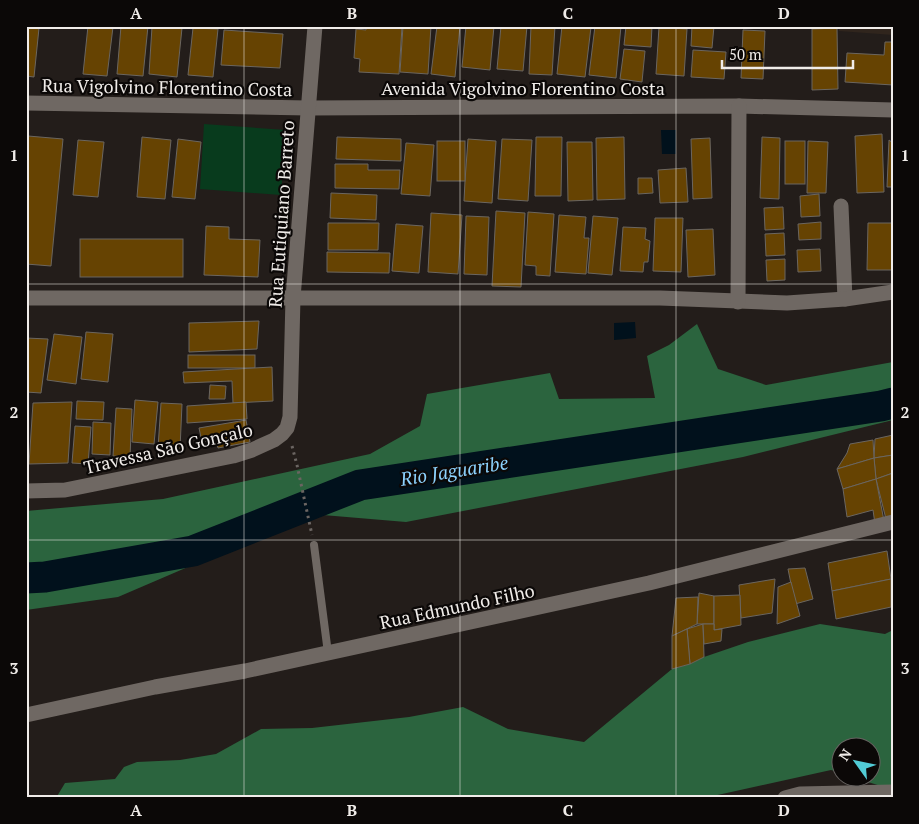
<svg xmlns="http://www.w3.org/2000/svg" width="919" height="824" viewBox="0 0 919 824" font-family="'PT Serif',serif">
<rect width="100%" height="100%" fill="#231d1a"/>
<polygon fill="#30251d" points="839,26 893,26 893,35 839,31"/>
<polygon fill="#083b1d" points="204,124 286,130 281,195 200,189"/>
<g fill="#2b643e">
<polygon points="697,324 718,369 766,385 893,362 893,420 743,457 406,522 311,514 118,597 26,610 26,511 163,499 370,454 420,426 427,394 550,373 559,399 655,398 647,356 669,345"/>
<polygon points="820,624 885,634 893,630 893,787 884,787 852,777 872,776 872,746 842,746 841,773 831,770 704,798 56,798 65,783 115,779 124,767 137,762 180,760 216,754 261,729 312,728 409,717 463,707 508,729 584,742 672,669 690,664 704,657 748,642"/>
</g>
<g fill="#01111c">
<polygon points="661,130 676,130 676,154 662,154"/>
<polygon points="635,322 636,338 614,340 614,323"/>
</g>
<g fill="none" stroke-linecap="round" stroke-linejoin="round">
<polyline stroke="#01111c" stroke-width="31" points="26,578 45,577 193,551 360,485 881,406 893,403"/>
</g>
<g fill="#664302" stroke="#6b6660">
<polygon points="88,26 113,27 107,76 83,74"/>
<polygon points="121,26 148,26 143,76 117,74"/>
<polygon points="366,26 402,27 399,74 359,72 360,59 354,58 356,29 366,30"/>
<polygon points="403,26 431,26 428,74 400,72"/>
<polygon points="437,26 460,26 455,77 431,74"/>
<polygon points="466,26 494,26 490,70 462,67"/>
<polygon points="501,26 527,26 523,71 497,69"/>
<polygon points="531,26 555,26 552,75 529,74"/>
<polygon points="562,26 591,27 585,77 557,74"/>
<polygon points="595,26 621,26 616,78 589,75"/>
<polygon points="626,26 652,26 651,47 624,45"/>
<polygon points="692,26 714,26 712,48 691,46"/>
<polygon points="26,27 39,28 34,77 26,76"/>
<polygon points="152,27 182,28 177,77 149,74"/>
<polygon points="659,27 687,29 684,76 656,74"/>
<polygon points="193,28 218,29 213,77 188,75"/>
<polygon points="837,28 838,89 812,90 812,29"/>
<polygon points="224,30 283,34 280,68 221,65"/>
<polygon points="743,30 765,31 763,79 741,78"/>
<polygon points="885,42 893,42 893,85 845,82 847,53 884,55"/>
<polygon points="624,49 645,51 642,82 620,79"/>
<polygon points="693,50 726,52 724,79 691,77"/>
<polygon points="882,134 884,192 857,193 855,136"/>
<polygon points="28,136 63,139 51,266 26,264 26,157"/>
<polygon points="142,137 171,140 165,199 137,197"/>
<polygon points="337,137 401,139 401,161 336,159"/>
<polygon points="536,137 562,137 561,196 535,196"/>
<polygon points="624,137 625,199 597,200 596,138"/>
<polygon points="762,137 780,138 779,199 760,198"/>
<polygon points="710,138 712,198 693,199 691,139"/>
<polygon points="178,139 201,142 195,199 172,197"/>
<polygon points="468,139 496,141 492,203 464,201 465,181"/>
<polygon points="502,139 532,140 528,201 498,199"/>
<polygon points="78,140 104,142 98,197 73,195"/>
<polygon points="889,140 893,143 893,187 887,187"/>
<rect x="437" y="141" width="28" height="40"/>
<rect x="785" y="141" width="20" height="43"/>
<polygon points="808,141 828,142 826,193 807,193"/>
<polygon points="567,142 592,142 593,200 568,201"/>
<polygon points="406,143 434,145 430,196 401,194"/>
<polygon points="335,164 368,164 368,170 400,170 399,189 335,188"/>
<polygon points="686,168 688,202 660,203 658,170"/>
<polygon points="638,178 652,178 653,193 638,194"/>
<polygon points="331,193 377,195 376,220 330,218"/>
<polygon points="819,194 820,216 801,217 800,196"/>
<polygon points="783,207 784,229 765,230 764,208"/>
<polygon points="496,211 525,213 521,287 492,286"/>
<polygon points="528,212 554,214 550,276 536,275 536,266 525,265"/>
<polygon points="431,213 462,215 458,274 428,272"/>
<polygon points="559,215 586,217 584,238 589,238 586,274 555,272"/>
<polygon points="466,216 489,217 487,275 464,274"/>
<polygon points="593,216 618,218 612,275 588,273"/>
<polygon points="655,218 683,218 681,272 653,271"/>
<polygon points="821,222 821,239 799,240 798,224"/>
<polygon points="328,223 379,223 378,250 328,250"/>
<polygon points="868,223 893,223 893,270 867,270"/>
<polygon points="396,224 423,226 419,273 392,271"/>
<polygon points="206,226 229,227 229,239 260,240 258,277 204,275"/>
<polygon points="623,227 646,228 645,239 650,241 648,262 644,262 643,272 620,271"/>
<polygon points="713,229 715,275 688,277 686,230"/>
<polygon points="784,233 785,255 766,256 765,234"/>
<rect x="80" y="239" width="103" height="38"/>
<polygon points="820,249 821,271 798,272 797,250"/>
<polygon points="327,252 390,253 389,273 327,272"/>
<polygon points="785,259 785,280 767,281 766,260"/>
<polygon points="259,321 257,349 189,352 189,323"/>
<polygon points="86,332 113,334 108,382 81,379"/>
<polygon points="54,334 82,337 76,384 47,380"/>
<polygon points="26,338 48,339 41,393 26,392"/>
<rect x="188" y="355" width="67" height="13"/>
<polygon points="272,367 273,401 233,403 232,381 184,383 183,372"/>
<polygon points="210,385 226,386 225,399 209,399"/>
<polygon points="135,400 158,402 154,444 132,442"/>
<polygon points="77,401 104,402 103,420 76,419"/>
<polygon points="72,402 68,463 29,464 33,403"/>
<polygon points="246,402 247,419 187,423 187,406"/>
<polygon points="161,403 182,404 180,449 158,448"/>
<polygon points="116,408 132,409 130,457 113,456"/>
<polygon points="246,420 250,442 218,448 216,440 202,442 199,428"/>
<polygon points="93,422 111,423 110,455 92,454"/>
<polygon points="75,426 91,427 88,464 72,463"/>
<polygon points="893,435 893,455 874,458 875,439"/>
<polygon points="873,440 874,458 837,469 847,453 850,444"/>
<polygon points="893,455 893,473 876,479 874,458"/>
<polygon points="874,458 876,479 843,489 837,469"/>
<polygon points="893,473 893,517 886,519 876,479"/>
<polygon points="876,479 884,521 875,524 873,510 847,517 843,489"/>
<polygon points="887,551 891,579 832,591 828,563"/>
<polygon points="805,568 813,599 795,604 788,569"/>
<polygon points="775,579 772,613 741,618 739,585"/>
<polygon points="891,579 891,607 836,619 832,591"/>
<polygon points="791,582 800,616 777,624 778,587"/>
<polygon points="699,593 714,596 714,624 697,624"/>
<polygon points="740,595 741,625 714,630 714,596"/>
<polygon points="698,597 697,624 672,636 676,598"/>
<polygon points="703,624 704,657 690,664 687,629"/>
<polygon points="703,624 714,624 714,630 722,629 721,641 704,644"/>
<polygon points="687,629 690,664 672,669 672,636"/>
</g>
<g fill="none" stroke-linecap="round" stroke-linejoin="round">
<polyline stroke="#6b6562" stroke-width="3" stroke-dasharray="2.5 4" stroke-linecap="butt" points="292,446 297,465 312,535"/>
<polyline stroke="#6f6863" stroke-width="8" points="314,545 328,653"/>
<g stroke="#6f6863" stroke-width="15">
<polyline points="26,103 308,108 739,106 893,110"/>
<polyline points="841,206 845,299"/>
<polyline points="26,298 660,298 787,303 845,299 893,292"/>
<polyline points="738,302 739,106"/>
<polyline points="26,491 65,490 233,456 252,450 274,440 282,434 287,428 290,417 293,298 315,26"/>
<polyline points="26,715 155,687 245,671 649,583 893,522"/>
<polyline points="785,798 800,794 893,792"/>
</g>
</g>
<path fill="none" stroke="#f0ece9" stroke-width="1" stroke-opacity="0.55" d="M244,26V798M460,26V798M676,26V798M26,284H893M26,540H893"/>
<g text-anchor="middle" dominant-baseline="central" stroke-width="4.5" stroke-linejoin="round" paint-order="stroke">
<g font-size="18" fill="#f0ece9" stroke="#0b0807">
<text transform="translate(167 87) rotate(1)">Rua Vigolvino Florentino Costa</text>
<text x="523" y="88">Avenida Vigolvino Florentino Costa</text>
<text transform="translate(281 214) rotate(-86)">Rua Eutiquiano Barreto</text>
<text transform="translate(168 448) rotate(-13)">Travessa São Gonçalo</text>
<text transform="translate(457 606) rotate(-12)">Rua Edmundo Filho</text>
</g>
<g font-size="19" font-style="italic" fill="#8dd2fd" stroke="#0b0807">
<text transform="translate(454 470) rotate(-9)">Rio Jaguaribe</text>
</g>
</g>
<rect width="919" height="824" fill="none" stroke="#0b0807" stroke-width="55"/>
<g transform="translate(856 762) rotate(303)"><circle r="24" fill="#0b0807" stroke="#676361"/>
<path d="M0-4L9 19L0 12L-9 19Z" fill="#52ccd6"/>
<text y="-8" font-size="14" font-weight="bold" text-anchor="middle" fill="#f0ece9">N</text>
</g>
<path d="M722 60v8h131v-8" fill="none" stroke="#f0ece9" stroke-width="2.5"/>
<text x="729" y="60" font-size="15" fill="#f0ece9" stroke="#0b0807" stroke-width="4" paint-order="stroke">50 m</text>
<rect x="28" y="28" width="864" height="768" fill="none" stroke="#f0ece9" stroke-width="2"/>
<g font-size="16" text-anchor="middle" font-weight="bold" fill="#f0ece9">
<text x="136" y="19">A</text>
<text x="352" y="19">B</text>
<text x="568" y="19">C</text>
<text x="784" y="19">D</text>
<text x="14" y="161">1</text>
<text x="905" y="161">1</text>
<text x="14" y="418">2</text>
<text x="905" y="418">2</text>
<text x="14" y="674">3</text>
<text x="905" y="674">3</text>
<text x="136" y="816">A</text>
<text x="352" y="816">B</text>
<text x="568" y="816">C</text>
<text x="784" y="816">D</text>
</g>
</svg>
